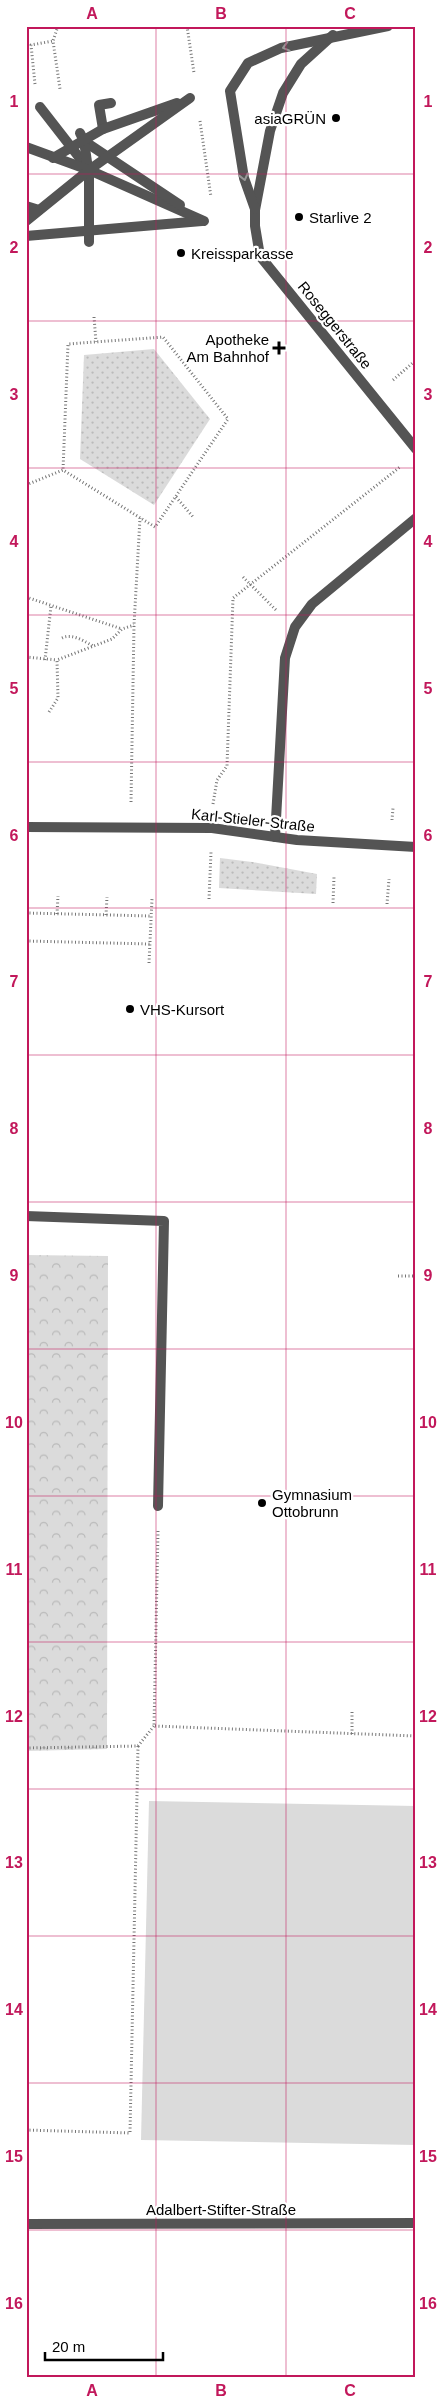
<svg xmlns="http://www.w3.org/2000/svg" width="442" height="2404" viewBox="0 0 442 2404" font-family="Arial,sans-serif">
<defs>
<pattern id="grass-dots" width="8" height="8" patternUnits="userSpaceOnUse" patternTransform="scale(1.25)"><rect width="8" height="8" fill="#dbdbdb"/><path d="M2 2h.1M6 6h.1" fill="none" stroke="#bababa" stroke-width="1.8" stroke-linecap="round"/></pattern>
<pattern id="forest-crowns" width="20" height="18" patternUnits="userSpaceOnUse" patternTransform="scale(1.25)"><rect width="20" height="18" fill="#dbdbdb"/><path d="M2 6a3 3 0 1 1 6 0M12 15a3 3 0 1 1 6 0" fill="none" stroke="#bababa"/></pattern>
</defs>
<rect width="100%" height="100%" fill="#fff"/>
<g fill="url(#grass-dots)">
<polygon points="154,349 210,419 154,505 80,459 84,355"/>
<polygon points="220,858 252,862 317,874 316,894 219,888"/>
</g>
<polygon fill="url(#forest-crowns)" points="26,1255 108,1256 107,1749 26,1751"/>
<polygon fill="#dbdbdb" points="149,1801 416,1806 416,2145 141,2140"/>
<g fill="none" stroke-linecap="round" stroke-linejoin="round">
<g stroke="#767676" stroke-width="3" stroke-dasharray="1 2.5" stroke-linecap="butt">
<polyline points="58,26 53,41 60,89"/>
<polyline points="187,26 194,73"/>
<polyline points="35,84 31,45 53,41"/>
<polyline points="200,121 211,197"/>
<polyline points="94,317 96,342"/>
<polyline points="393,380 416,360"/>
<polyline points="26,485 63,470 155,527 228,419 163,337 68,344 63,470"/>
<polyline points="176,497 194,518"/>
<polyline points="243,577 276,610"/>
<polyline points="26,597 122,629"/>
<path d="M62,638C72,633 84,641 93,646"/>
<polyline points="26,657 57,660"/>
<polyline points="45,660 51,606"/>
<polyline points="49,712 58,698 57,660 112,639 122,629 134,625"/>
<polyline points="131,802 134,625 140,518"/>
<polyline points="213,804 217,780 227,766 233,598 400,467"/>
<polyline points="392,820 393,808"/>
<polyline points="209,899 211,852"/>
<polyline points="333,903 334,877"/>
<polyline points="387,904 389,879"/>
<polyline points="26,913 151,916"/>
<polyline points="57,914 58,896"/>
<polyline points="106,915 107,897"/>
<polyline points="26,941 150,944"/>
<polyline points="149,963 152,899"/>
<polyline points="398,1276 416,1276"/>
<polyline points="158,1531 154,1726 416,1736"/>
<polyline points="352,1734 352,1711"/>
<polyline points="26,1748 138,1746 154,1726"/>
<polyline points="26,2130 130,2133 138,1746"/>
</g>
<polyline stroke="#545454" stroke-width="10" points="26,1216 164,1221 158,1506"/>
<g stroke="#545454" stroke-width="10">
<polyline points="40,107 89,170 204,221"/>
<polyline points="103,129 99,105 111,103"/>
<polyline points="80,133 84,141 180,205"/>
<polyline points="84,141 88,169"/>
<polyline points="26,147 89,170 89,242"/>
<polyline points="53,158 103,129 177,103"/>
<polyline points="26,206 39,210"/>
<polyline points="26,221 89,170 190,98"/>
<polyline points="26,236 202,221"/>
</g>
<g stroke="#545454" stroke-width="10">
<polyline points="333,35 301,64 283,93 270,131 255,210 255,226 260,256 416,449"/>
<polyline points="255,209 244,178 230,91 248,63 281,48 388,26"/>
<polyline points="26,827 212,828 297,840 416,847"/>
<polyline points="275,837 285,658 295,627 312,604 416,518"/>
<polyline points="26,2224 416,2223"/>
</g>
</g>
<defs><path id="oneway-chevron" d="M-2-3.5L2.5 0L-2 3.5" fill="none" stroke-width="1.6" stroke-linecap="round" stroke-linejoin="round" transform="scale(1.25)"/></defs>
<g stroke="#989898">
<use href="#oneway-chevron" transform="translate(286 47) rotate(165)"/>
<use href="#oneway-chevron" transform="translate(244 177) rotate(76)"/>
</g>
<path fill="none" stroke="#c2185b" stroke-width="1" stroke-opacity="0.55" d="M156,26V2378M286,26V2378M26,174H416M26,321H416M26,468H416M26,615H416M26,762H416M26,908H416M26,1055H416M26,1202H416M26,1349H416M26,1496H416M26,1642H416M26,1789H416M26,1936H416M26,2083H416M26,2230H416"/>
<g fill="#000" stroke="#fff" stroke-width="2">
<circle cx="336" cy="118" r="5"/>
<circle cx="299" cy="217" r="5"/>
<circle cx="181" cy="253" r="5"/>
<path d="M276.5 340.5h5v5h5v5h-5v5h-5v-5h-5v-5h5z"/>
<circle cx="130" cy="1009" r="5"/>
<circle cx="262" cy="1503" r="5"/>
</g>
<g text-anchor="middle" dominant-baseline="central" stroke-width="4.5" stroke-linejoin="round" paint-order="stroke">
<g font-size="15" fill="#000" stroke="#fff" text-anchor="start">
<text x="326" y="118" text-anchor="end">asiaGRÜN</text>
<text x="309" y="217">Starlive 2</text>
<text x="191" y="253">Kreissparkasse</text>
<text x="269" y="339" text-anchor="end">Apotheke<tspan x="269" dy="17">Am Bahnhof</tspan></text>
<text x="140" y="1009">VHS-Kursort</text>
<text x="272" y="1494">Gymnasium<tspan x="272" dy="17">Ottobrunn</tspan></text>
</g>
<g font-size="15" fill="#000" stroke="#fff">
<text transform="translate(335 325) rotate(51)">Roseggerstraße</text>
<text transform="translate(253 820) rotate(6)">Karl-Stieler-Straße</text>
<text x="221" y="2209">Adalbert-Stifter-Straße</text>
</g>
</g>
<rect width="442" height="2404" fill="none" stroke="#ffffff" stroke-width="55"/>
<path d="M45 2352v8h118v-8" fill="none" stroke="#000000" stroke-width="2.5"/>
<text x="52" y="2352" font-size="15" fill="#000000" stroke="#ffffff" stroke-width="4" paint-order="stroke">20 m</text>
<rect x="28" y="28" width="386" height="2348" fill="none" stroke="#c2185b" stroke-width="2"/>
<g font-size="16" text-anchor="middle" font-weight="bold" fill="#c2185b">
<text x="92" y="19">A</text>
<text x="221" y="19">B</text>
<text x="350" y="19">C</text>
<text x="14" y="107">1</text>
<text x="428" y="107">1</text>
<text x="14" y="253">2</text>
<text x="428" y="253">2</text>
<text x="14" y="400">3</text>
<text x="428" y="400">3</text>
<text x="14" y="547">4</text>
<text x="428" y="547">4</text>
<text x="14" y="694">5</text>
<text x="428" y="694">5</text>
<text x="14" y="841">6</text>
<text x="428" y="841">6</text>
<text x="14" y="987">7</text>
<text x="428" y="987">7</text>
<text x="14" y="1134">8</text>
<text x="428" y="1134">8</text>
<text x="14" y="1281">9</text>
<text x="428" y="1281">9</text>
<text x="14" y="1428">10</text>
<text x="428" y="1428">10</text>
<text x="14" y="1575">11</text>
<text x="428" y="1575">11</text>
<text x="14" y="1722">12</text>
<text x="428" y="1722">12</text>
<text x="14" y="1868">13</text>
<text x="428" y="1868">13</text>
<text x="14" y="2015">14</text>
<text x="428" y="2015">14</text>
<text x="14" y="2162">15</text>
<text x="428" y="2162">15</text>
<text x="14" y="2309">16</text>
<text x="428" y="2309">16</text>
<text x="92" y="2396">A</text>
<text x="221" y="2396">B</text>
<text x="350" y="2396">C</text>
</g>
</svg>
